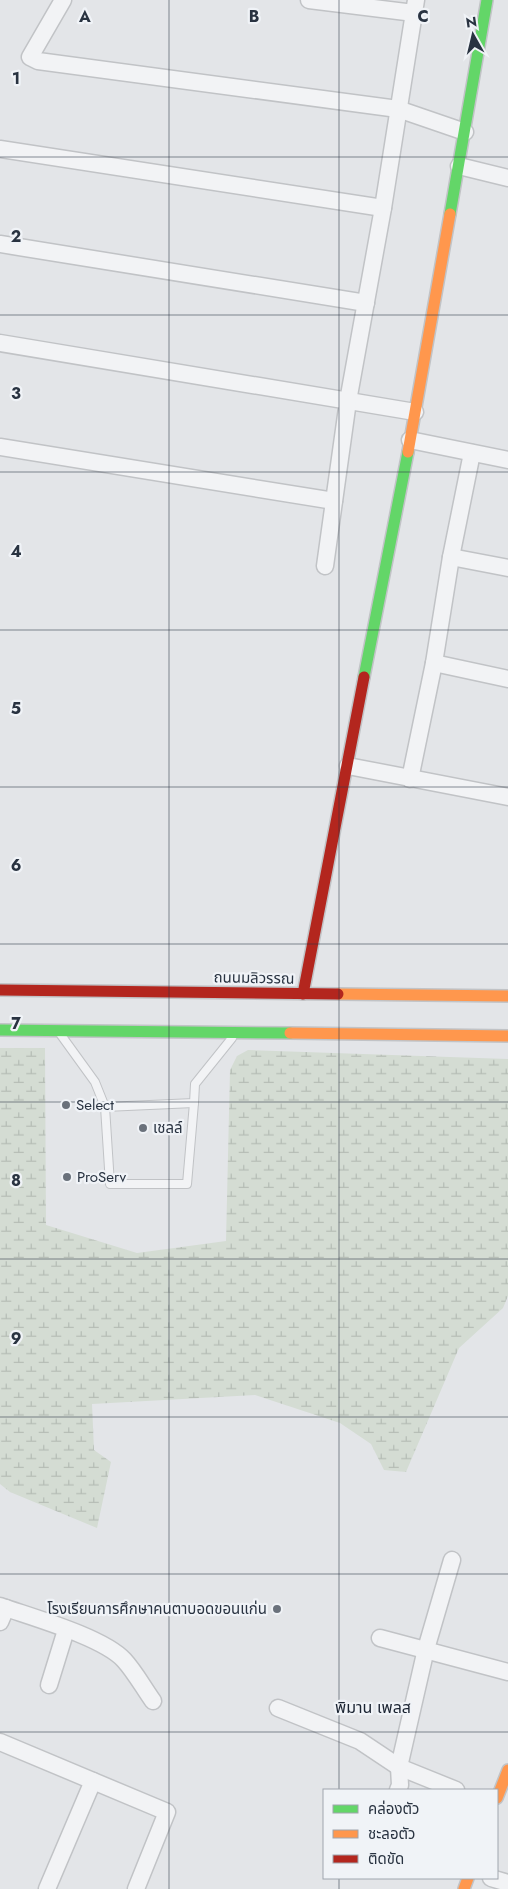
<svg xmlns="http://www.w3.org/2000/svg" width="508" height="1889" viewBox="0 0 508 1889" font-family="Jost,'Noto Sans Thai',sans-serif">
<defs>
<pattern id="wetland-marsh" width="20" height="14" patternUnits="userSpaceOnUse" patternTransform="scale(1.25)"><rect width="20" height="14" fill="#d4dcd3"/><path d="M1 5h8M5 5V1M11 12h8M15 12V8" fill="none" stroke="#b6bdb6"/></pattern>
</defs>
<rect width="100%" height="100%" fill="#e3e5e8"/>
<polygon fill="url(#wetland-marsh)" points="0,1048 45,1048 46,1225 137,1253 226,1241 230,1070 237,1056 248,1050 508,1059 508,1296 503,1308 459,1348 406,1472 384,1470 371,1444 340,1423 255,1395 92,1404 94,1450 111,1462 97,1528 10,1492 0,1484"/>
<g fill="none" stroke-linecap="round" stroke-linejoin="round">
<g stroke="#c1c3c6" stroke-width="10">
<g id="lane">
<polyline points="61,1035 95,1082 105,1107 194,1103 195,1084 232,1038"/>
<polyline points="105,1107 110,1184 187,1184 194,1103"/>
</g>
</g>
<g stroke="#c1c3c6" stroke-width="19">
<g id="street">
<polyline points="63,0 30,57 38,61 398,109 465,132"/>
<polyline points="309,0 414,13"/>
<polyline points="0,149 383,208"/>
<polyline points="459,166 508,178"/>
<polyline points="0,244 366,303"/>
<polyline points="0,343 415,412"/>
<polyline points="410,440 508,460"/>
<polyline points="0,447 334,501"/>
<polyline points="451,557 508,568"/>
<polyline points="325,566 348,401 383,208 416,0"/>
<polyline points="434,663 508,679"/>
<polyline points="348,766 508,797"/>
<polyline points="410,779 434,663 451,557 472,453"/>
<path d="M0,1606C31,1617 103,1637 124,1660C135,1672 143,1687 153,1701"/>
<polyline points="0,1622 6,1608"/>
<polyline points="380,1638 508,1672"/>
<polyline points="49,1685 66,1630"/>
<polyline points="278,1708 360,1741 399,1767 456,1790"/>
<polyline points="0,1742 167,1812 136,1889"/>
<polyline points="398,1790 400,1785 399,1767 426,1649 452,1560"/>
<polyline points="491,1878 508,1883"/>
<polyline points="47,1889 93,1781"/>
</g>
</g>
<g stroke="#c1c3c6" stroke-width="14">
<g id="fast">
<polyline points="450,214 487,0"/>
<polyline points="364,677 408,452"/>
<polyline points="0,1030 290,1033"/>
</g>
</g>
<g stroke="#c1c3c6" stroke-width="14">
<g id="slow">
<polyline points="408,452 450,214"/>
<polyline points="338,994 508,996"/>
<polyline points="290,1033 508,1036"/>
<polyline points="497,1798 508,1770"/>
<polyline points="464,1889 468,1878"/>
</g>
</g>
<g stroke="#c1c3c6" stroke-width="14">
<g id="jam">
<polyline points="0,990 338,994"/>
<polyline points="303,994 364,677"/>
</g>
</g>
<use href="#lane" stroke="#f2f3f5" stroke-width="8"/>
<use href="#street" stroke="#f2f3f5" stroke-width="16"/>
<use href="#fast" stroke="#63d668" stroke-width="11"/>
<use href="#slow" stroke="#ff974d" stroke-width="11"/>
<use href="#jam" stroke="#b3261e" stroke-width="11"/>
</g>
<path fill="none" stroke="#293341" stroke-width="1" stroke-opacity="0.55" d="M169,0V1889M339,0V1790M0,157H508M0,315H508M0,472H508M0,630H508M0,787H508M0,944H508M0,1102H508M0,1259H508M0,1417H508M0,1574H508M0,1732H508M339,1878V1889"/>
<g fill="#6a717b" stroke="#f0f3f7" stroke-width="2">
<circle cx="66" cy="1105" r="5"/>
<circle cx="143" cy="1128" r="5"/>
<circle cx="67" cy="1177" r="5"/>
<circle cx="277" cy="1609" r="5"/>
</g>
<g text-anchor="middle" dominant-baseline="central" stroke-width="4.5" stroke-linejoin="round" paint-order="stroke">
<g font-size="15" fill="#293341" stroke="#f0f3f7">
<text transform="translate(254 978) rotate(1)">ถนนมลิวรรณ</text>
</g>
<g font-size="15" fill="#293341" stroke="#f0f3f7" text-anchor="start">
<text x="76" y="1105">Select</text>
<text x="153" y="1128">เชลล์</text>
<text x="77" y="1177">ProServ</text>
<text x="267" y="1609" text-anchor="end">โรงเรียนการศึกษาคนตาบอดขอนแก่น</text>
</g>
<g font-size="16" fill="#1b2432" stroke="#f0f3f7">
<text x="373" y="1707">พิมาน เพลส</text>
</g>
</g>
<g font-size="16" text-anchor="middle" font-weight="bold" fill="#293341" stroke="#f0f3f7" stroke-width="4.5" stroke-linejoin="round" paint-order="stroke">
<text x="85" y="22">A</text>
<text x="254" y="22">B</text>
<text x="423" y="22">C</text>
<text x="16" y="84">1</text>
<text x="16" y="242">2</text>
<text x="16" y="399">3</text>
<text x="16" y="557">4</text>
<text x="16" y="714">5</text>
<text x="16" y="871">6</text>
<text x="16" y="1029">7</text>
<text x="16" y="1186">8</text>
<text x="16" y="1344">9</text>
</g>
<rect x="323" y="1789" width="175" height="90" fill="#f0f3f7" stroke="#a0a6ae"/>
<rect x="333" y="1805" width="25" height="8" fill="#63d668" stroke="#a0a6ae"/>
<text x="368" y="1814" font-size="15" fill="#293341">คล่องตัว</text>
<rect x="333" y="1830" width="25" height="8" fill="#ff974d" stroke="#a0a6ae"/>
<text x="368" y="1839" font-size="15" fill="#293341">ชะลอตัว</text>
<rect x="333" y="1855" width="25" height="8" fill="#b3261e" stroke="#a0a6ae"/>
<text x="368" y="1864" font-size="15" fill="#293341">ติดขัด</text>
<g transform="translate(473 35) rotate(352)" stroke="#f0f3f7" stroke-width="4" paint-order="stroke">
<path d="M0-4L9 19L0 12L-9 19Z" fill="#293341"/>
<text y="-8" font-size="14" font-weight="bold" text-anchor="middle" fill="#293341">N</text>
</g>
</svg>
